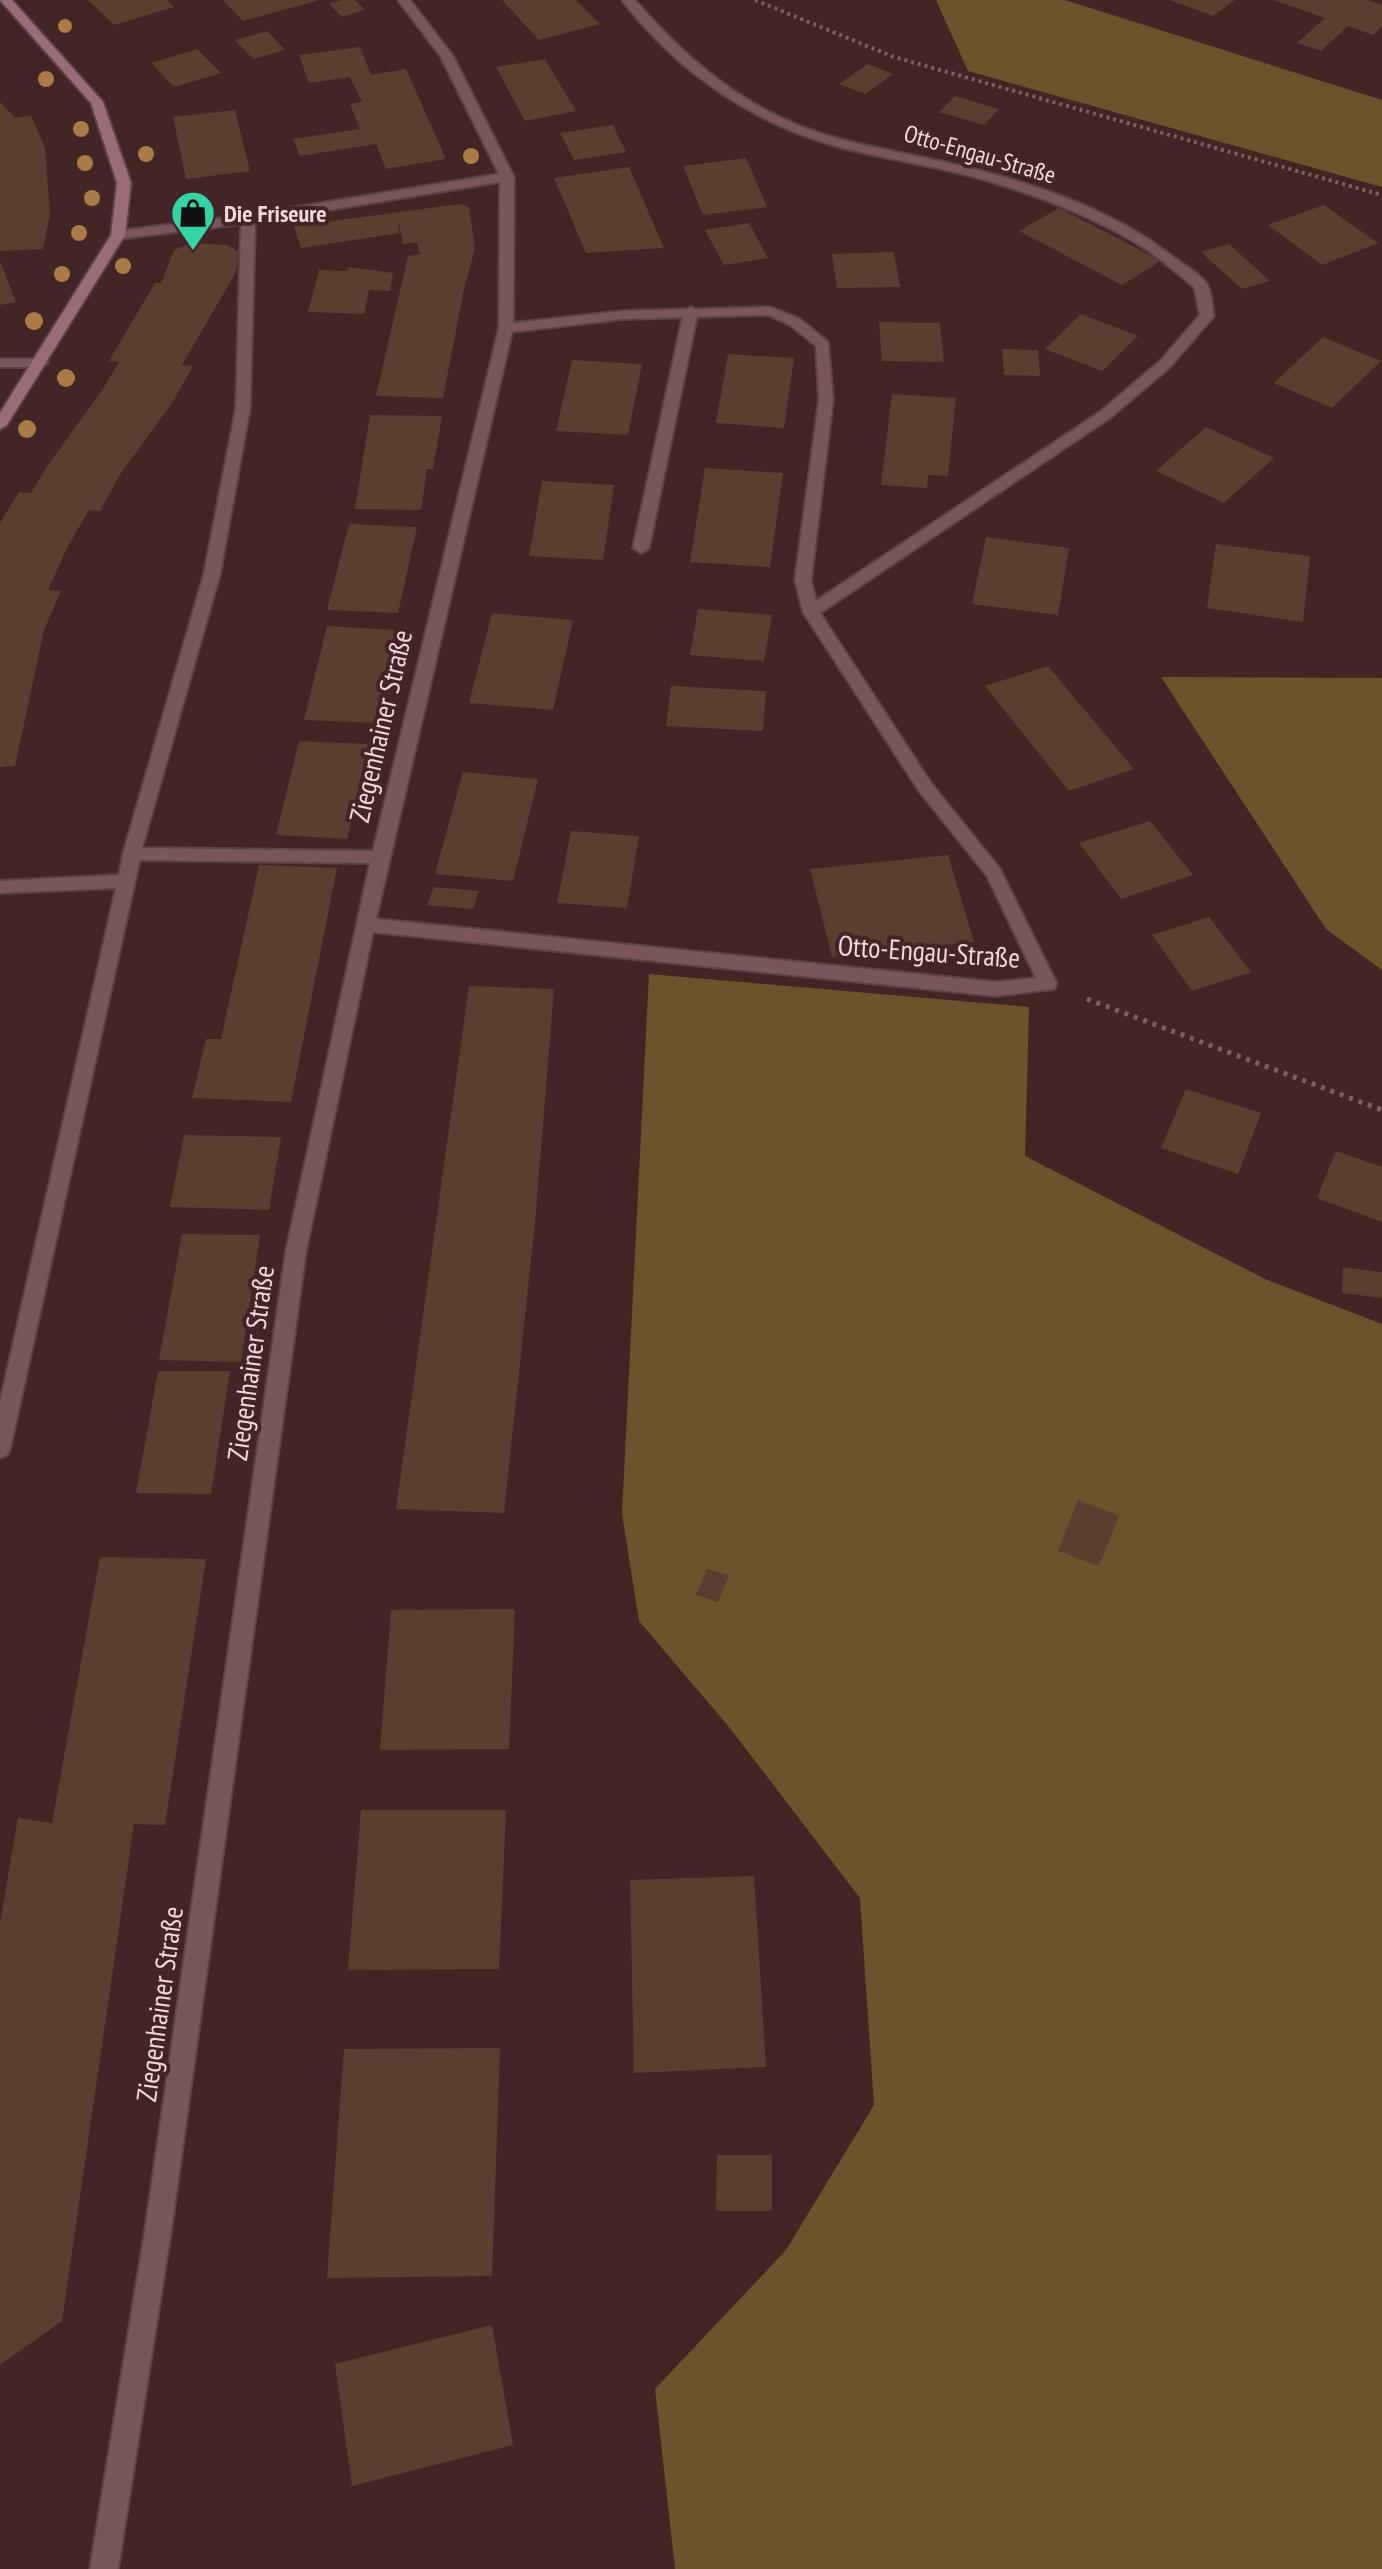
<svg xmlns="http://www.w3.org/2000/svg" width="1382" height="2569" viewBox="0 0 1382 2569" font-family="'PT Sans Narrow',sans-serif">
<rect width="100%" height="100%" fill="#442526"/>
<g fill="#6c532b">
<polygon points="936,0 1065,0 1382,100 1382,187 968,71"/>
<polygon points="1161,677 1382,678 1382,970 1326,929"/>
<polygon points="649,974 1029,1007 1025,1156 1265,1279 1382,1324 1382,2569 675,2569 655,2389 786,2250 874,2105 860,1898 729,1727 639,1621 622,1514"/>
</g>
<g fill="#5b3e2f">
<polygon points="88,0 167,0 174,7 114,25"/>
<polygon points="223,0 316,0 316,1 243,21"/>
<polygon points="341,0 355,0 365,10 342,17 329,4"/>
<polygon points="502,0 576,0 600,24 539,40"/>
<polygon points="1170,0 1235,0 1213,16"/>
<polygon points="1274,0 1368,0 1382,5 1382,26 1373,35 1348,26 1321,51 1297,43 1325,18"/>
<polygon points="267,31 285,50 253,59 235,40"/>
<polygon points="360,47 371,75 406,69 446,159 386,169 376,144 300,156 293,139 360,129 350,104 362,102 350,77 309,83 299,55"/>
<polygon points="197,49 221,73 174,87 151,63"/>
<polygon points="545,59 576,111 525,121 496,67"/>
<polygon points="868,64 893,74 865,94 839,84"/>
<polygon points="955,96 999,109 984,125 939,112"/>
<polygon points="0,102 15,118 31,115 45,148 50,214 43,249 0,251"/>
<polygon points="235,110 250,171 186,179 173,117"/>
<polygon points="613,125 626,152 574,160 560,133"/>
<polygon points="746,158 767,207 703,215 683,166"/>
<polygon points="629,167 664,248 586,253 554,178"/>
<polygon points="460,204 469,207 475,248 464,289 443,398 376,396 408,256 420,254 417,242 403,244 398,218 399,233 301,248 294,226"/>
<polygon points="1324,205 1378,243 1322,265 1268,225"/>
<polygon points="1059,208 1127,243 1161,261 1122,285 1019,231"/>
<polygon points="749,223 768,258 724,265 705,230"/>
<polygon points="192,243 227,245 239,252 236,272 182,365 193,366 172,403 121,473 100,511 89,510 67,548 48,590 61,591 44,630 15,766 0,767 0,523 19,492 31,493 48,465 103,389 119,362 109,361 155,283 161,283 174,250"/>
<polygon points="1229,244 1249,262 1270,281 1242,289 1201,252"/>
<polygon points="894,252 900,287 837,288 832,254"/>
<polygon points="0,261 16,302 0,305"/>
<polygon points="349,267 393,273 390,291 369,290 364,314 308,312 319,270 347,271"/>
<polygon points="1081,314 1138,336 1102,371 1045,349"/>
<polygon points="879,322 940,323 944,362 882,361"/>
<polygon points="1323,337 1381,361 1332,408 1274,383"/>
<polygon points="1002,349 1038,350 1040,376 1004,375"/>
<polygon points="728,354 794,358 784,428 716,423"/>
<polygon points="572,360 642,364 628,435 556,431"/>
<polygon points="892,394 956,398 948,476 928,475 927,488 881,485"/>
<polygon points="370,415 442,416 433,469 427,469 421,510 355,509"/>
<polygon points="1206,427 1274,458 1224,503 1156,471"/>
<polygon points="705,468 783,473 770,567 690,562"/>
<polygon points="542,481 614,485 603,560 529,556"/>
<polygon points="349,524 417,527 398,613 327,610"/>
<polygon points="986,537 1069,548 1058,615 972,604"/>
<polygon points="1216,544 1310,556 1303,622 1207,608"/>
<polygon points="698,609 772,615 764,661 690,655"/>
<polygon points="492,613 573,620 553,710 469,703"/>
<polygon points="327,626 395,630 375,723 304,720"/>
<polygon points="1048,666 1134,769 1069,791 985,686"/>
<polygon points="671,686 766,691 763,731 666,726"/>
<polygon points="299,741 368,744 347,839 276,835"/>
<polygon points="463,772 538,779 513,881 435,874"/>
<polygon points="1150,821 1193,875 1121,899 1079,843"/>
<polygon points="571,831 639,836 627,908 557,903"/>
<polygon points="948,855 974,942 832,957 810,869"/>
<polygon points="259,865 337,868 291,1102 192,1098 206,1039 221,1039"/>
<polygon points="434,887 479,891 473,909 427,905"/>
<polygon points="1209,917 1251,972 1192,991 1152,935"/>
<polygon points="469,986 554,989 535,1222 504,1513 396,1509"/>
<polygon points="1186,1089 1261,1113 1238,1174 1161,1148"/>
<polygon points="184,1135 281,1137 269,1210 170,1207"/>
<polygon points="1336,1151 1382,1167 1382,1222 1317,1198"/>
<polygon points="182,1234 260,1235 241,1362 159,1360"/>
<polygon points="1343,1267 1382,1272 1382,1298 1342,1293"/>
<polygon points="158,1371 230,1371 211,1494 136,1493"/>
<polygon points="1078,1500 1119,1516 1099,1566 1058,1551"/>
<polygon points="100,1557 206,1559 165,1825 134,1824 62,2321 0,2365 0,1923 18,1818 52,1823"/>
<polygon points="707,1569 729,1575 718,1602 696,1595"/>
<polygon points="515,1609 509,1749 380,1750 391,1610"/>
<polygon points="361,1810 506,1810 499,1969 348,1970"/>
<polygon points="754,1876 766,2067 634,2073 630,1880"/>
<polygon points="500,2048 492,2276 327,2278 344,2049"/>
<polygon points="717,2155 772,2155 772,2211 716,2211"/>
<polygon points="492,2325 513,2445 352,2486 335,2364"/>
</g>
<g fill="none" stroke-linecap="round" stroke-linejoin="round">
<g stroke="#5c4244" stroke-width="4">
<g id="lane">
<polygon points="691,307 698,311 649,548 641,553 633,548 684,311"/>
<polygon points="132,848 141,854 10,1449 7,1455 0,1458 0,1402 116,888 0,893 0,881 119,875 123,854"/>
</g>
</g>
<g stroke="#5c4244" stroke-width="4">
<g id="street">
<path d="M398,0H410L453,56L514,177L513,323L623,311L770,307L800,319L828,342L833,400L811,580L816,601L1100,412L1160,361L1200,315L1194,287C1178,274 1163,261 1146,249C1100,220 1047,199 995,183C947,168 896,161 847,149C756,126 679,74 622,0H635C676,47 722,90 780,117C833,143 892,150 949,163C1027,181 1112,208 1176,259C1185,266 1204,276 1208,286C1212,295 1212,307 1214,316L1170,367L1110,418L820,613L931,783L1000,869L1057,984L1054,989L996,996L373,932L306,1251L171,2231L118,2569H90L145,2231L286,1251L370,863L132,860L123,854L204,574L236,408L241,224L118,239L111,235L118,231L248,215L499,174L441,57ZM500,182L499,328L373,851L142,848L220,574L250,408L255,222ZM768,315L790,325L816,346L819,400L795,580L803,612L919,791L987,876L1036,978L996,982L376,919L512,332L623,319Z"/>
<polygon points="0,359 41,359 48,363 41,367 0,367"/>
</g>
</g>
<g stroke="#5c4244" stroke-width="4">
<polygon id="secondary" points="0,0 12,0 103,102 131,183 125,235 7,425 0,429 0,413 111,235 117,183 91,103"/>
</g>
<polyline stroke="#7b6060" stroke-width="4" stroke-dasharray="3 4" stroke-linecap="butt" points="755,0 894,57 1382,195"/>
<polyline stroke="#7b6060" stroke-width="5" stroke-dasharray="4 6" stroke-linecap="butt" points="1087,999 1382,1110"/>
<use href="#lane" fill="#795657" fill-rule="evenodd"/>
<use href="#street" fill="#795657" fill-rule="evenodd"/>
<use href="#secondary" fill="#9a6c78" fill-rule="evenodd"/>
</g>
<g fill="#a97b46">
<circle cx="65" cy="26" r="7"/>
<circle cx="46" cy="79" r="8"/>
<circle cx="81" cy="129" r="8"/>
<circle cx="146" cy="154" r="8"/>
<circle cx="471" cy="156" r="8"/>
<circle cx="85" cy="163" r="8"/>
<circle cx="92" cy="198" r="8"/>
<circle cx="79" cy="233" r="8"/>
<circle cx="123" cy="266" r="8"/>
<circle cx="62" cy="274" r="8"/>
<circle cx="34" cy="321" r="9"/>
<circle cx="66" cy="378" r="9"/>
<circle cx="27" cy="429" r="9"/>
</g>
<defs>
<g id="shop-pin" transform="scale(2.3)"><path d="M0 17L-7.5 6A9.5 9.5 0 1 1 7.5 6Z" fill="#35d4a7" stroke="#442526"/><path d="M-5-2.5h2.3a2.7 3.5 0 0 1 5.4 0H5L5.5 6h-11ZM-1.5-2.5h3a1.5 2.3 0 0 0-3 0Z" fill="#111"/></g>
</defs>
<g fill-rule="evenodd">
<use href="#shop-pin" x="193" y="213"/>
</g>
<g text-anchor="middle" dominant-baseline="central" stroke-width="8" stroke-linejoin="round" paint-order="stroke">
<g font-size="24" fill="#efdada" stroke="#442526">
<text transform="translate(980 154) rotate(16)">Otto-Engau-Straße</text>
</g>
<g font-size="24" font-weight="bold" fill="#efdada" stroke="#442526" text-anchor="start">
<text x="224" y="213">Die Friseure</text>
</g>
<g font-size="28" fill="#efdada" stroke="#442526">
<text transform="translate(380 726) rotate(-77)">Ziegenhainer Straße</text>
<text transform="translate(929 951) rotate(4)">Otto-Engau-Straße</text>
<text transform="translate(250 1363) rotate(-82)">Ziegenhainer Straße</text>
<text transform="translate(159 2004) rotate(-82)">Ziegenhainer Straße</text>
</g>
</g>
</svg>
